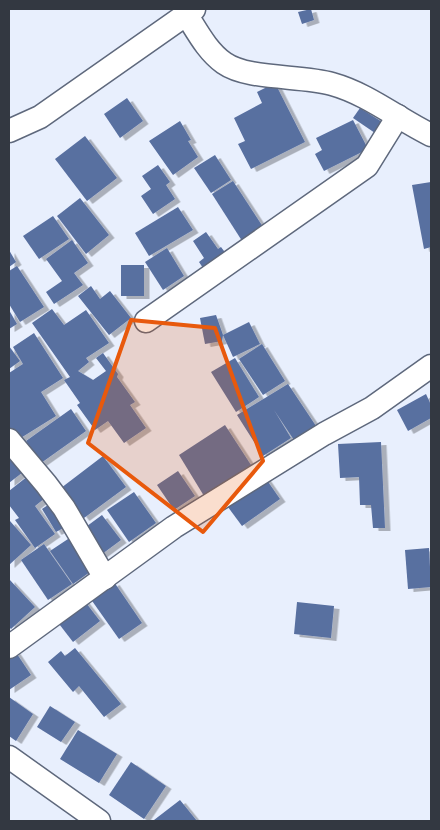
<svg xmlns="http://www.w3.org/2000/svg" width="440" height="830" viewBox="0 0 440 830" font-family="Rubik,sans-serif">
<defs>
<filter id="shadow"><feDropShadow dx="5.5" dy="3" stdDeviation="0" flood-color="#0004"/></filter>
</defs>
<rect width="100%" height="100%" fill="#e8effd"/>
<g fill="#586fa0" filter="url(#shadow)">
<polygon points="311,9 314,20 302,24 298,12"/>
<polygon points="275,83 305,142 251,169 238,144 245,141 234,118 262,103 257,92"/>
<polygon points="127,98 143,121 120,138 104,114"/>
<polygon points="360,108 382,122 375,133 353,118"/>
<polygon points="353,120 368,149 324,171 315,154 322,150 316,138"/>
<polygon points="180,121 191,140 188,141 198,157 173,175 149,141"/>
<polygon points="85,136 117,178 87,201 55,159"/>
<polygon points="215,155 231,180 211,193 194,168"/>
<polygon points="158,165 170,182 166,185 175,199 153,214 141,196 151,189 142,176"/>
<polygon points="233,181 265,230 244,244 212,194"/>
<polygon points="431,182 431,247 424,249 412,185"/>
<polygon points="80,198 109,235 86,254 57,216"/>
<polygon points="178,207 193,230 149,256 135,233"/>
<polygon points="53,216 69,239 39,259 23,236"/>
<polygon points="206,232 218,249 221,247 230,259 207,274 199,262 204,258 193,241"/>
<polygon points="72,240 88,263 74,273 83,285 54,304 46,292 62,281 46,259"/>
<polygon points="167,248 184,276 163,290 145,262"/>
<polygon points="9,250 16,262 9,267"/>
<rect x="121" y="265" width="23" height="31"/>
<polygon points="17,266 44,307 20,322 9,304 9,271"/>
<polygon points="91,286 100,299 110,291 131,318 109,335 78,296"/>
<polygon points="52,309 64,325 86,310 109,343 86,358 89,362 78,371 93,380 106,371 96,358 103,353 118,374 117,377 135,402 130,405 146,428 124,443 108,421 95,430 77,405 80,403 64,380 70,377 32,323"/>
<polygon points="9,310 17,324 9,329"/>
<polygon points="216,315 223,335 222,341 205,344 200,318"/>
<polygon points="249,322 260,344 233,357 223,335"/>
<polygon points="34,333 63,378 41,392 56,416 19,439 9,431 9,373 23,364 13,347"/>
<polygon points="262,344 285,381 263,395 239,359"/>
<polygon points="9,346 20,361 9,369"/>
<polygon points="235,358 259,397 236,412 211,372"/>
<polygon points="288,384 316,426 294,440 274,410 291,438 263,456 237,415"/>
<polygon points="426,394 431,405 431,418 408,431 397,410"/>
<polygon points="71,409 86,431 41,463 26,441"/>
<polygon points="225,425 251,465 204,496 179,455"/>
<polygon points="381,442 385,528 373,528 371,505 360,505 359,477 340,478 338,444"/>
<polygon points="9,453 23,472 9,483"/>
<polygon points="103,456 126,487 84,518 61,488"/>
<polygon points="178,471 195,496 174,510 157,485"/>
<polygon points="33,472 50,494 35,506 55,534 35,548 15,520 19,518 9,505 9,491"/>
<polygon points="264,476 280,499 242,526 225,503"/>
<polygon points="134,492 156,523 129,542 107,510"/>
<polygon points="51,503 65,527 56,532 42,509"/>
<polygon points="102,515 121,540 98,557 79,532"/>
<polygon points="10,521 31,545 9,565 9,522"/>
<polygon points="74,535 97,567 73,584 50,551"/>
<polygon points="44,544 72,584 48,600 21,560"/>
<polygon points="429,548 431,587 408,589 405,550"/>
<polygon points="9,579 35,607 11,629 9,627"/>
<polygon points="114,582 142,623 119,639 90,598"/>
<polygon points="83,599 100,621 73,642 56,620"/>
<polygon points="297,602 334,606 331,638 294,634"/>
<polygon points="75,648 121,704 104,717 79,686 73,692 48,662 61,651 65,656"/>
<polygon points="15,651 31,675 9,690 9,655"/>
<polygon points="9,697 33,714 16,741 9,736"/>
<polygon points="50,706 75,722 61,742 37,727"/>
<polygon points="78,730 117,754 99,783 60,759"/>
<polygon points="131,762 166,786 144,819 109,795"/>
<polygon points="180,800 197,821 155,821 154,820"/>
</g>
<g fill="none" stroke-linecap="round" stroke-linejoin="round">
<g stroke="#5e687c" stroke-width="25">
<g id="minor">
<path d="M186,14C197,31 207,51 224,63C248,80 301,75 332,84C368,94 398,119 431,135"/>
<polyline points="9,131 40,117 194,9"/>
<polyline points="146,321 367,166 398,116"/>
<polyline points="9,440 46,484 64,508 105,578"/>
<polyline points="9,647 174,527 324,434 372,408 431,366"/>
<polyline points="9,757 99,821"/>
</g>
</g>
<use href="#minor" stroke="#fff" stroke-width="22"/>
</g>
<path fill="#e8590c" fill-opacity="0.2" stroke="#e8590c" stroke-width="4" stroke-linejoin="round" d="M131,320L215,328L263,461L203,532L88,443Z"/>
<rect width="440" height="830" fill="none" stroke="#333841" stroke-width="20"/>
</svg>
